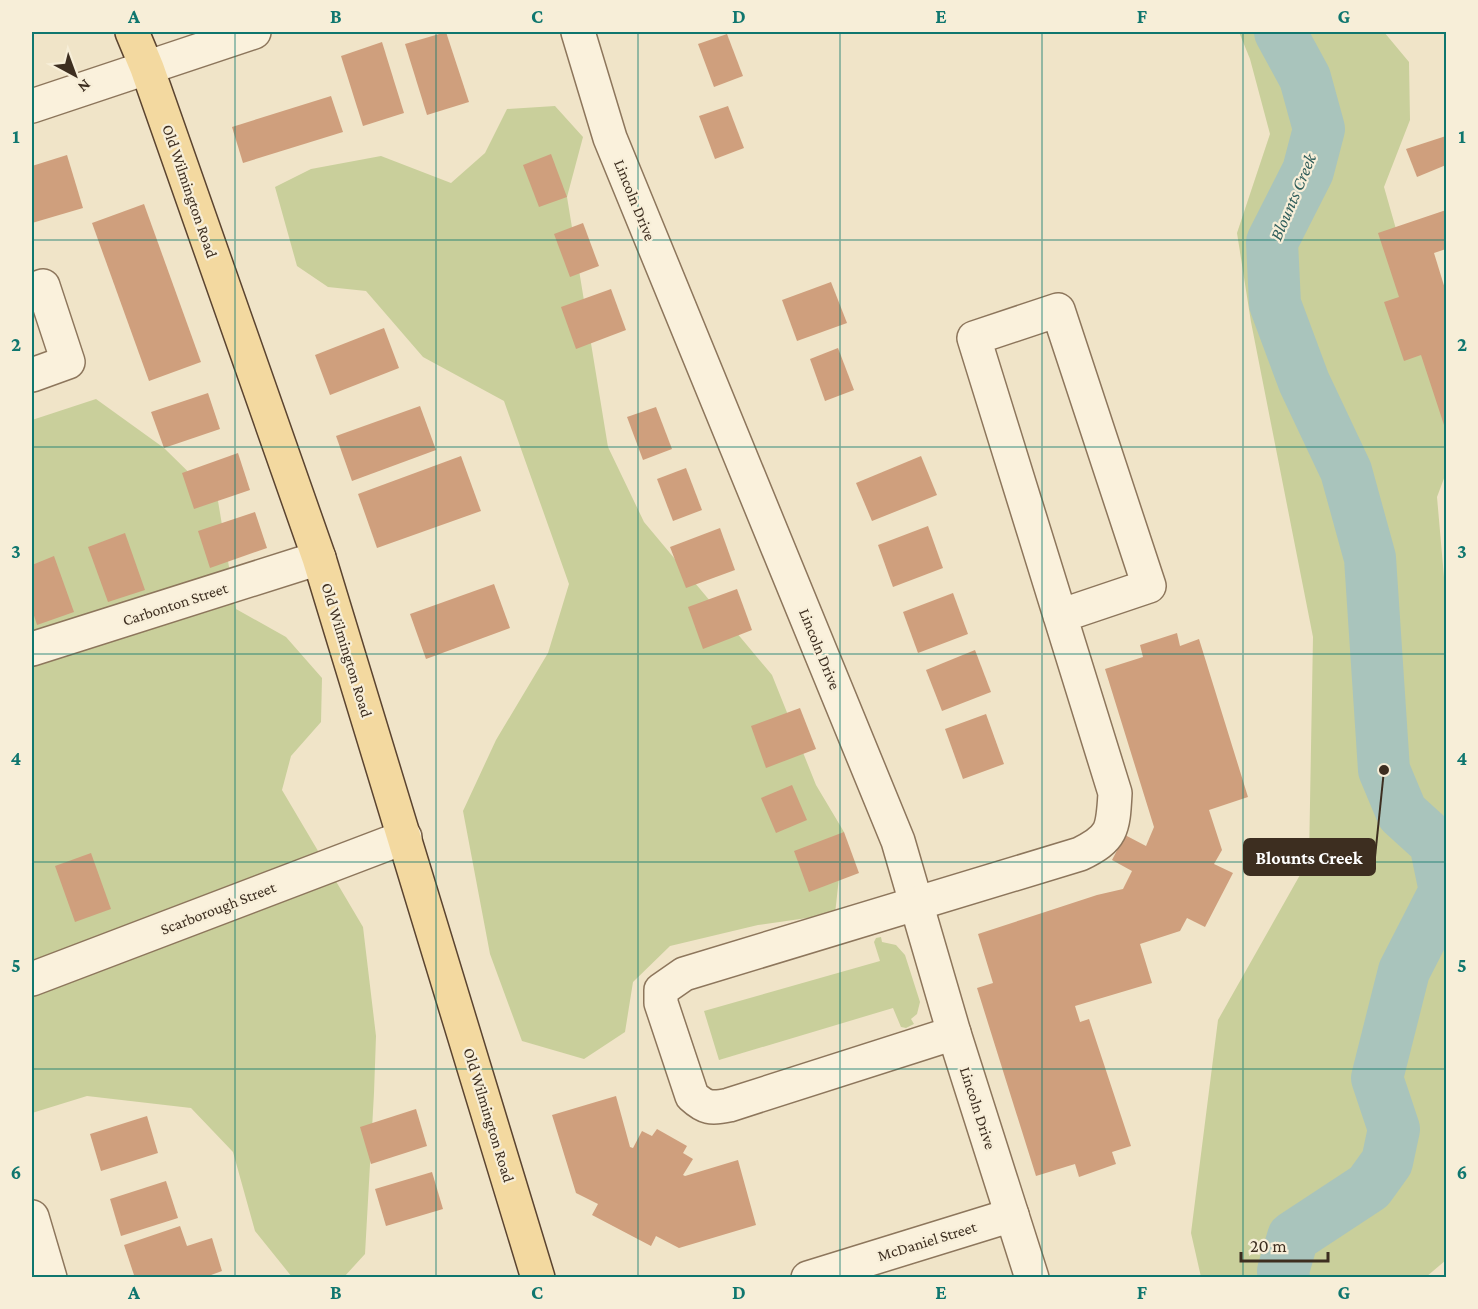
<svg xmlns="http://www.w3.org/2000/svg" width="1478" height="1309" viewBox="0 0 1478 1309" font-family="'Crimson Pro',serif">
<rect width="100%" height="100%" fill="#f0e4c8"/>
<g fill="#c9cf9b">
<polygon points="1239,32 1384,32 1409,62 1410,120 1384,187 1446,404 1446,473 1437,497 1446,600 1446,1260 1426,1277 1201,1277 1191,1233 1218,1020 1309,859 1313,637 1251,322 1237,233 1270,134 1250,59"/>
<polygon points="555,106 583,137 567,197 608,447 644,522 772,675 816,785 844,832 835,914 758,925 670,946 633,982 625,1032 584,1059 522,1041 490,954 463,811 496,740 548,653 569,584 504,401 423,357 366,291 328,287 297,266 275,187 311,169 381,156 451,183 485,153 507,109"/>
<polygon points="96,399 164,448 218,501 236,609 286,637 322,678 321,722 291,756 282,790 363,927 376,1036 374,1093 365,1254 344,1277 292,1277 255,1231 233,1152 191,1108 87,1096 32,1113 32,420"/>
<polygon points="881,937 882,942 896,945 905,955 920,1002 917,1014 911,1019 914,1024 906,1028 901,1027 893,1008 719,1060 704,1011 880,961 874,942 876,938"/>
</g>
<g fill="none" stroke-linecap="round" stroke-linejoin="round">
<polyline stroke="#a9c4bc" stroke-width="52" points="1280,32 1305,78 1319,129 1308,171 1272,242 1275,304 1304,382 1346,471 1370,558 1384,770 1402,813 1435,843 1445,891 1404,971 1377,1078 1394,1129 1387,1162 1369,1187 1293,1237 1283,1271 1284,1278"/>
</g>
<g fill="#cf9f7d">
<polygon points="446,32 469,102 427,115 405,44"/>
<polygon points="727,34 743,76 714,87 698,44"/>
<polygon points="382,42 404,113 363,126 341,56"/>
<polygon points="331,96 343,132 243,163 232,127"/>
<polygon points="728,106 744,148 715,159 699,116"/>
<polygon points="1446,136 1446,165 1417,177 1406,149"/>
<polygon points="551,154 567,197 539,207 523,165"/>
<polygon points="67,155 83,208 32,223 32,166"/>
<polygon points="144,204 201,362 149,381 92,223"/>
<polygon points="1446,210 1446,249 1434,253 1446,292 1446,424 1444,425 1421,355 1404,361 1384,302 1399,297 1378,233"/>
<polygon points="583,223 599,266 570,277 554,234"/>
<polygon points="831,282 847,323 797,341 782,300"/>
<polygon points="611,289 626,330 576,349 561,307"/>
<polygon points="384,328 399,368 330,395 315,355"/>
<polygon points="838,348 854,390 825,401 810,359"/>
<polygon points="208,393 220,429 164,448 151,412"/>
<polygon points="420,406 436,450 352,481 336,436"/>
<polygon points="656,407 672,449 643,460 627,417"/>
<polygon points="238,453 250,490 194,509 182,473"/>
<polygon points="461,456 481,511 377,548 358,494"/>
<polygon points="921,456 937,495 872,521 856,483"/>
<polygon points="686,468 702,510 673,521 657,479"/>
<polygon points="255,512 267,548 210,568 198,531"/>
<polygon points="928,526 943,568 893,587 878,545"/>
<polygon points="720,528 735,570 686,588 670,547"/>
<polygon points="125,533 145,590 108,602 88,547"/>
<polygon points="54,556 74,612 37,625 32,609 32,565"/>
<polygon points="494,584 510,628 426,659 410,614"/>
<polygon points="737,589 752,630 703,649 688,607"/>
<polygon points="953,593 968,634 918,653 903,612"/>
<polygon points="1177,633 1180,646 1199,639 1248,797 1209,810 1222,850 1214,864 1233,873 1205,927 1187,918 1180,931 1140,944 1152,983 1075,1006 1080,1022 1089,1019 1131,1146 1112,1152 1116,1164 1079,1177 1075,1164 1036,1176 977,988 993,983 978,934 1097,895 1123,889 1132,871 1112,860 1125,835 1146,846 1154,827 1105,669 1143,657 1140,645"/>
<polygon points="975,650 991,692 942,711 926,670"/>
<polygon points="800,708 816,749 766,768 751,726"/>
<polygon points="986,714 1004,764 963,779 945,729"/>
<polygon points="792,785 807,820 776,833 761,798"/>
<polygon points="844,832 859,873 809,892 794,851"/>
<polygon points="91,853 111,909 75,922 55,866"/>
<polygon points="616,1096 630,1147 633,1148 642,1131 652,1136 657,1129 687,1146 683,1153 693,1159 683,1175 685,1176 738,1160 756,1225 679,1248 656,1236 651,1246 592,1215 598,1204 576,1193 552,1115"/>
<polygon points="416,1109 427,1146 371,1164 360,1127"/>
<polygon points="147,1116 158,1153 101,1171 90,1134"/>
<polygon points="432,1172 443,1209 386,1226 375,1189"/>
<polygon points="166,1181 178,1218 121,1236 110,1199"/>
<polygon points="180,1226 187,1246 212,1238 222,1271 203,1278 135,1278 124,1245"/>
</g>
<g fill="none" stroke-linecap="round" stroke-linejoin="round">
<g stroke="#8d765c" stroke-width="36">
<g id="minor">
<polyline points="578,32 610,138 898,841 954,1033 1032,1278"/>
<polyline points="32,106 254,32"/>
<polyline points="32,290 43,286 68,362 32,375"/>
<polyline points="32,649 319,558"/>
<polyline points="32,979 405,837"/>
<path d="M954,1033L729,1105C711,1109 705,1108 692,1096L661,1003V990L684,974L1080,854C1113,838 1113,829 1115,793L974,338L1058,310L1149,586L1060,616"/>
<polyline points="32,1217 50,1278"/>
<polyline points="808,1278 1012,1215"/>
</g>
</g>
<g stroke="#5b4430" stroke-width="36">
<polyline id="major" points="132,32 147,68 319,558 538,1278"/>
</g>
<use href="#minor" stroke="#faf1dc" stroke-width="33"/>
<use href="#major" stroke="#f3d9a0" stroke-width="33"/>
</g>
<path fill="none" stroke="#0f766e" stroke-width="1.5" stroke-opacity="0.55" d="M235,32V1278M436,32V1278M638,32V1278M840,32V1278M1042,32V1278M1243,32V1278M32,240H1446M32,447H1446M32,654H1446M32,862H1446M32,1069H1446"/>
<g text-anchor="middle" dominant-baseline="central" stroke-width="4.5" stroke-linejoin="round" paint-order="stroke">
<g font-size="16" fill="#3d2e20" stroke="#f7eed8">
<text transform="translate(190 191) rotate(71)">Old Wilmington Road</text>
<text transform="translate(635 200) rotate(68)">Lincoln Drive</text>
<text transform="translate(175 604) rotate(-18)">Carbonton Street</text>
<text transform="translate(820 649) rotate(68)">Lincoln Drive</text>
<text transform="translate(347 650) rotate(73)">Old Wilmington Road</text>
<text transform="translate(218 908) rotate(-21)">Scarborough Street</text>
<text transform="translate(978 1108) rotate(72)">Lincoln Drive</text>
<text transform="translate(489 1115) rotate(73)">Old Wilmington Road</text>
<text transform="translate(927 1241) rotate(-17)">McDaniel Street</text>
</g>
<g font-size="18" font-style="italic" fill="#2f5d5a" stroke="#f7eed8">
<text transform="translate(1293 197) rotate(-67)">Blounts Creek</text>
</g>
</g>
<path fill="none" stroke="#3d2e20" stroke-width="2" d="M1384 770L1375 857"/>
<circle fill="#3d2e20" stroke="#f7eed8" stroke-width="2" cx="1384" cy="770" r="6"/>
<rect fill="#3d2e20" stroke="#3d2e20" stroke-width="2" x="1244" y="839" width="131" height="36" rx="6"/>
<g font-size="18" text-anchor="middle" font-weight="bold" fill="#fff">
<text x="1309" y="864">Blounts Creek</text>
</g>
<rect width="1478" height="1309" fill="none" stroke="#f7eed8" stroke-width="66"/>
<g transform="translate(75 75) rotate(139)" stroke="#f7eed8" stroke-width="4.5" paint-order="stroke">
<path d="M0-4.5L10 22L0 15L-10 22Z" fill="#3d2e20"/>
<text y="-9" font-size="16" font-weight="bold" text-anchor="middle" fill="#3d2e20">N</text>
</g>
<path d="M1241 1252v9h87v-9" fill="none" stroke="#3d2e20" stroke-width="3"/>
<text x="1250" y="1252" font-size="18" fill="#3d2e20" stroke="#f7eed8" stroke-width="4.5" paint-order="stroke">20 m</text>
<rect x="33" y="33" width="1412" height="1243" fill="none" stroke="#0f766e" stroke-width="2"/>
<g font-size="20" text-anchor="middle" font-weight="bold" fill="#0f766e">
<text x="134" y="23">A</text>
<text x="336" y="23">B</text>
<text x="537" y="23">C</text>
<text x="739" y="23">D</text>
<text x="941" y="23">E</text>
<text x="1142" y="23">F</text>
<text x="1344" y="23">G</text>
<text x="16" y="143">1</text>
<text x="1462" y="143">1</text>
<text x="16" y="351">2</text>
<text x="1462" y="351">2</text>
<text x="16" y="558">3</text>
<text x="1462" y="558">3</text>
<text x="16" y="765">4</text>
<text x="1462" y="765">4</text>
<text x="16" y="972">5</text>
<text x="1462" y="972">5</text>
<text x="16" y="1179">6</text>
<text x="1462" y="1179">6</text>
<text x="134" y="1299">A</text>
<text x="336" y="1299">B</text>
<text x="537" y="1299">C</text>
<text x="739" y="1299">D</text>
<text x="941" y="1299">E</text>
<text x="1142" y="1299">F</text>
<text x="1344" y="1299">G</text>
</g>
</svg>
